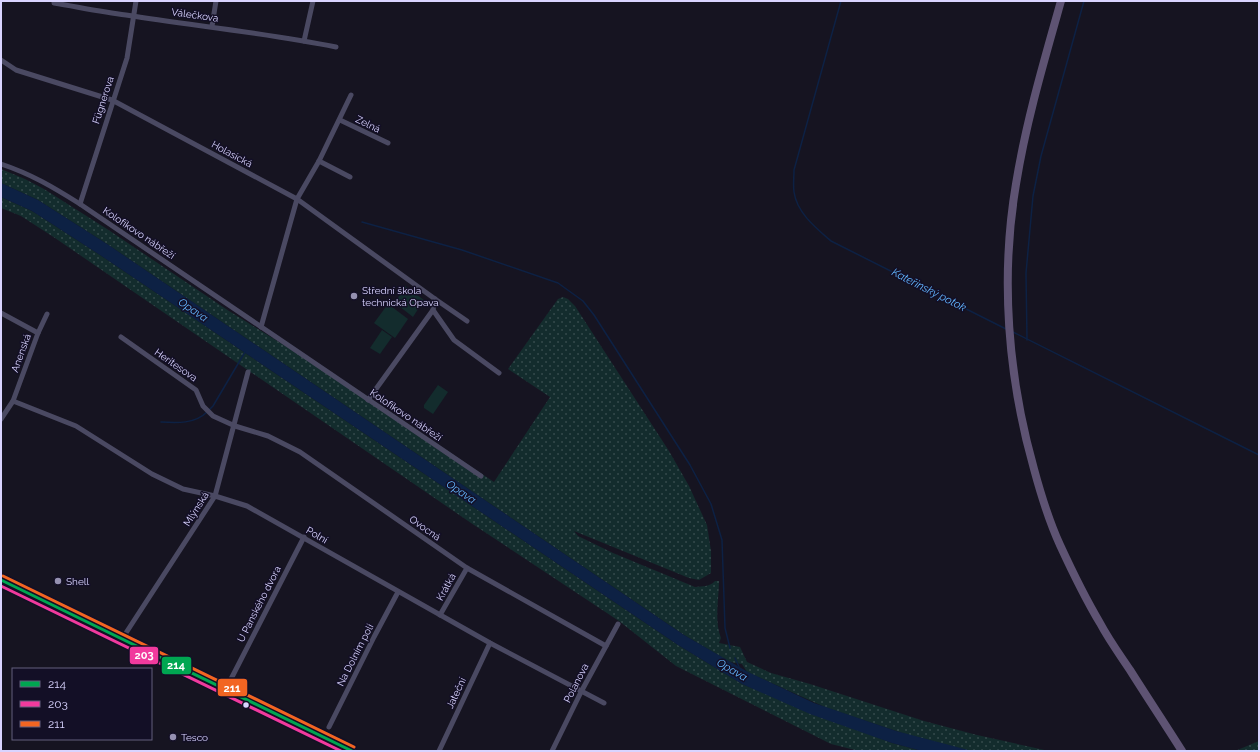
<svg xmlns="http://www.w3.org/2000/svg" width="1260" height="752" viewBox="0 0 1260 752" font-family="Raleway,sans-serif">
<defs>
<pattern id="grass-dots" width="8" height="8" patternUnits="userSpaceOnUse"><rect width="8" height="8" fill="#132c2d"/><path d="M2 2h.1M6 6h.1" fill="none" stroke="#354a4c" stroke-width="1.8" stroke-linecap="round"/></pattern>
</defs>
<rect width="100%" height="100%" fill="#161421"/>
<g fill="url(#grass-dots)">
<path d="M1,169L25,179L44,189L107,229L229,311L367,397L494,482L550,397L508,369L558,299L563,297L568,299L575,306L669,451L689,486L707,525L711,551V573L699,580L689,578L574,531L578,536L613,553L695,587C702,586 710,587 715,581H719C719,599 714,620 721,638L719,643L740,647L747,662L771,673L810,684L924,721L977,735L1049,751H968L905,734L827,708L747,672L742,664L730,662L684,635L107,244L38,200L1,183Z"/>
<polygon points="1,197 32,211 100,255 678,645 742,684 892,743 922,751 859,751 831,744 676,666 619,621 471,523 55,238 21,216 1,208"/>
<polygon points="1259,741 1259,751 1235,751"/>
</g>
<g fill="#132c2d">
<polygon points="405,286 424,300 413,317 395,303"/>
<polygon points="388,304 408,319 395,338 374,323"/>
<polygon points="382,330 392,337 380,354 370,348"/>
<polygon points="438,385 448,392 433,414 424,408 424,405"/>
</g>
<polygon fill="#0d2144" points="1,183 38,200 107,244 684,635 748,672 814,703 896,731 972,751 922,751 892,743 810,714 742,684 678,645 100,255 32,211 1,197"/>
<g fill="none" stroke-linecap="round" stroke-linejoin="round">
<g stroke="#0d2144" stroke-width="1.5">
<path d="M841,1L794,170C794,177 793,185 794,192C797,213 816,228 831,241L1006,329"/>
<polyline points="362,222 462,250 558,283 583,301 594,315 690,465 711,504 722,540 725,628 730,648"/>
<polyline points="1013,332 1259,455"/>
<polyline points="1027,340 1026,273 1033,196 1041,156 1084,1"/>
<polyline points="209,410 213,406 245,352"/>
<path d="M161,422C177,423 195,424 207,412"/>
<polyline points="735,658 740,669"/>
</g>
<g stroke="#4a4962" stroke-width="5">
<path d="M54,1V3C78,7 102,12 126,15C196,26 266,33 336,47"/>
<polyline points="212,26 216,1"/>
<polyline points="304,41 313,1"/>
<polyline points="1,60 16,70 112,100 297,199 435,299 467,321"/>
<polyline points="340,120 388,143"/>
<polyline points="319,161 350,177"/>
<path d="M1,164C31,174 53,187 80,204L481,476"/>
<polyline points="80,204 127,58 136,1"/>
<polyline points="433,310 454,340 499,373"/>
<polyline points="1,313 38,333"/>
<polyline points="261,327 297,199 319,161 351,95"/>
<polyline points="121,337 196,390 203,406 213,416 235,426 268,436 300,452 467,568 606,646"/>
<polyline points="368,400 433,310 435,299"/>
<polyline points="13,401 76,426 152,474 183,489 215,496 247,506 490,643 604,703"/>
<polyline points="1,419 13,401 38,333 47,314"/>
<polyline points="440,615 467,568"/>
<polyline points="122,639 215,496 248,372"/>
<polyline points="231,679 304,537"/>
<polyline points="329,727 374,637 398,592"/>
<polyline points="335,751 338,744"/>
<polyline points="439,751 490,643"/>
<polyline points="552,751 581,692 618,624"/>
</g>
<polyline stroke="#575674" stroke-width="7" points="1,580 352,751"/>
<path stroke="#5e5373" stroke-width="8" d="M1061,1C1044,61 1026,122 1016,184C1000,278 1008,377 1034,469C1041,495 1049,521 1060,545C1072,571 1085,598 1100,623C1109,640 1120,655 1130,670C1147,697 1165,724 1182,751"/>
<g stroke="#130f26" stroke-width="6">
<polyline id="bus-1" points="1,580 352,751"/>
</g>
<g stroke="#130f26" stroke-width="6">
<polyline id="bus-2" points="1,586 341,751"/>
</g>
<g stroke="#130f26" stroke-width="6">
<polyline id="bus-3" points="3,576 354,747"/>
</g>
<use href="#bus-1" stroke="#00a651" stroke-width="3"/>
<use href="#bus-2" stroke="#f13a9d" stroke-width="3"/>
<use href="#bus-3" stroke="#f26522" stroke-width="3"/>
</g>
<g fill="#9591b1" stroke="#130f26" stroke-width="1.5">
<circle cx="354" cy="296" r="4"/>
<circle cx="58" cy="581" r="4"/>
<circle cx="173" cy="737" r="4"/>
</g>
<circle fill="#d9d4ff" stroke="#130f26" stroke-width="1.5" cx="246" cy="705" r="3.5"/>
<g text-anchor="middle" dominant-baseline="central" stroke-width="3" stroke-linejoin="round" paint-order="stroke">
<g font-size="10" fill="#d9d4ff" stroke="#130f26">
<text transform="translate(195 15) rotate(8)">Válečkova</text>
<text transform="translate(103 100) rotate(-72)">Fügnerova</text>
<text transform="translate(368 124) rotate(26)">Zelná</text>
<text transform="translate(232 154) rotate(28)">Holasická</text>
<text transform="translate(139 233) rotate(34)">Kolofíkovo nábřeží</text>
<text transform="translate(21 353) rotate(-70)">Anenská</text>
<text transform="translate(176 365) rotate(35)">Heritesova</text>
<text transform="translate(406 415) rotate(34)">Kolofíkovo nábřeží</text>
<text transform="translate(196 509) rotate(-58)">Mlýnská</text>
<text transform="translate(425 528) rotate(35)">Ovocná</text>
<text transform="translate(317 535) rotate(30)">Polní</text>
<text transform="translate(446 587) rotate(-61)">Krátká</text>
<text transform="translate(259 604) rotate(-63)">U Panského dvora</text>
<text transform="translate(355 655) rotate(-63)">Na Dolním poli</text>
<text transform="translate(576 683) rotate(-63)">Polanova</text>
<text transform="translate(456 693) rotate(-65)">Jateční</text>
</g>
<g font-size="10" fill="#d9d4ff" stroke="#130f26" text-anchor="start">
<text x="362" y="290">Střední škola<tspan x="362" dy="12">technická Opava</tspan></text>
<text x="66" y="581">Shell</text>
<text x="181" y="737">Tesco</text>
</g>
<g font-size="11" font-style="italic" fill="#62b6ff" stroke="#130f26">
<text transform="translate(929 290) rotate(27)">Kateřinský potok</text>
<text transform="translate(193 310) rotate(34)">Opava</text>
<text transform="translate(461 492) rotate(34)">Opava</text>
<text transform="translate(732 670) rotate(30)">Opava</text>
</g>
</g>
<g stroke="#130f26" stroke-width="1.5">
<rect x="129" y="646" width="30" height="19" rx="4" fill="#f13a9d"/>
<rect x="161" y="656" width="31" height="19" rx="4" fill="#00a651"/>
<rect x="217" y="678" width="31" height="19" rx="4" fill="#f26522"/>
</g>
<g font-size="11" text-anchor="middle" font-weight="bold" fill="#fff">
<text x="144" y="659">203</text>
<text x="176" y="669">214</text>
<text x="232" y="692">211</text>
</g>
<rect width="1260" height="752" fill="none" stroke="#d9d4ff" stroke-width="4"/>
<rect x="12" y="668" width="140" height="72" fill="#130f26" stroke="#625e7d"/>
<rect x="20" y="681" width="20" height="6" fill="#00a651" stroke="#625e7d"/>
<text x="48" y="688" font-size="12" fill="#d9d4ff">214</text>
<rect x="20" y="701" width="20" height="6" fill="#f13a9d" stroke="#625e7d"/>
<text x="48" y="708" font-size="12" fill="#d9d4ff">203</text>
<rect x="20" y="721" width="20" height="6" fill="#f26522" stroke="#625e7d"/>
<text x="48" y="728" font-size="12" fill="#d9d4ff">211</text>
</svg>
